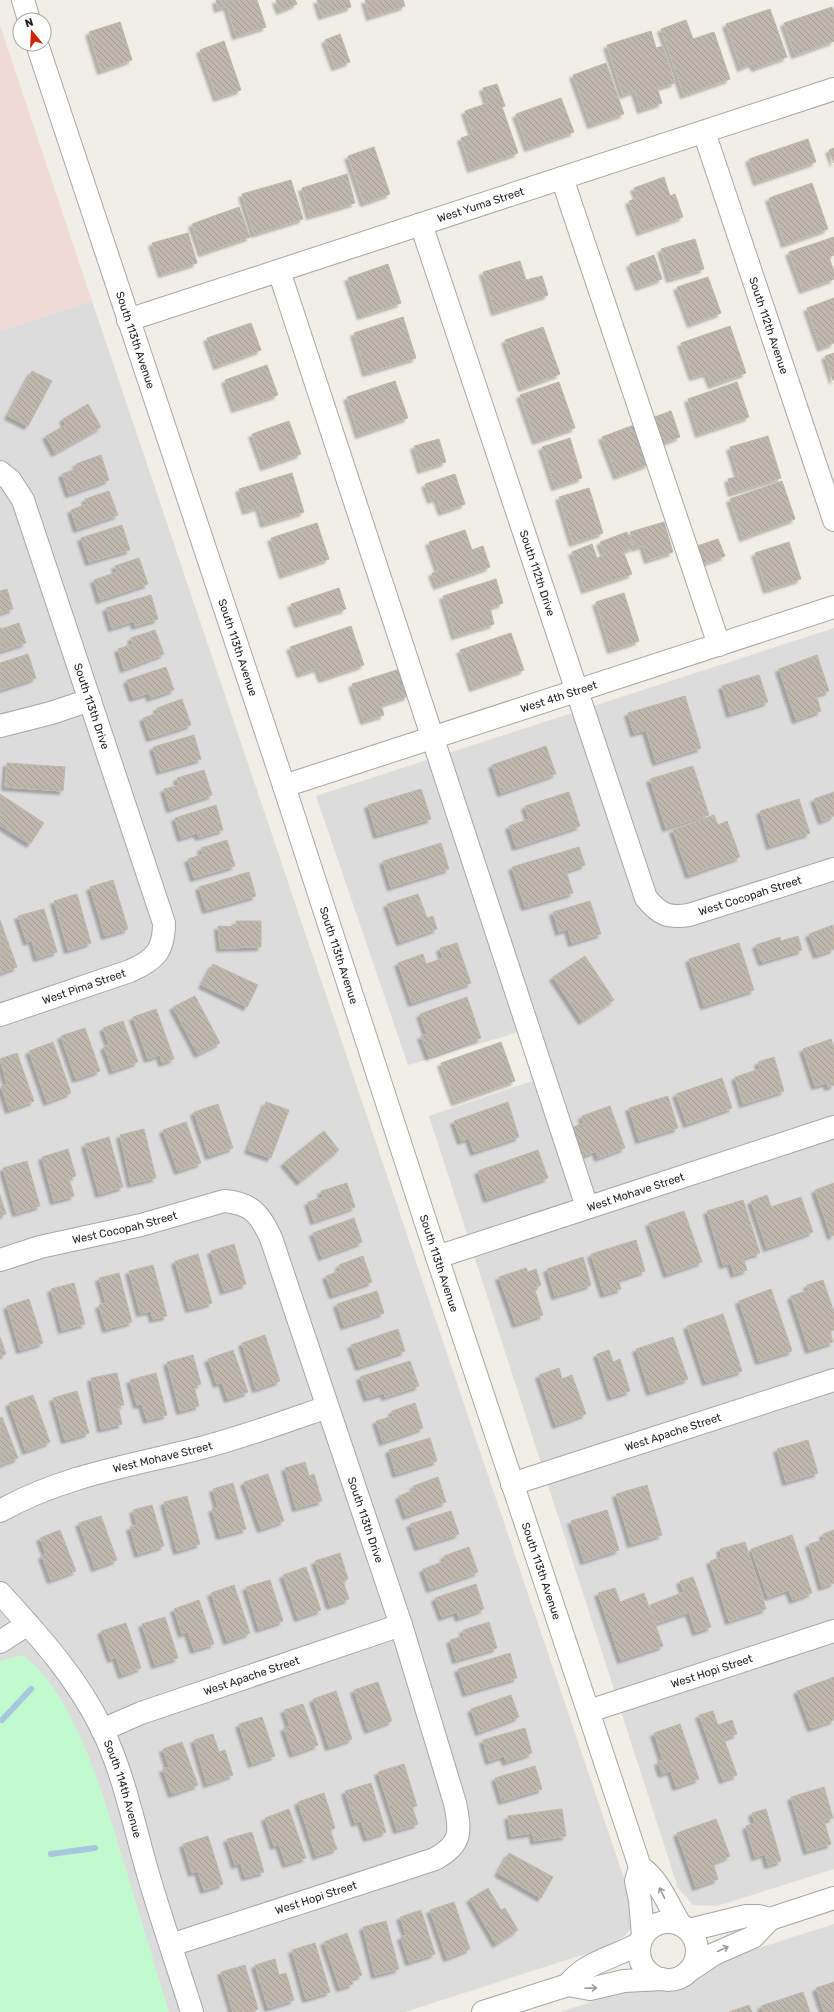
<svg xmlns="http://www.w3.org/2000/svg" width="834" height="2012" viewBox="0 0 834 2012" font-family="Rubik,sans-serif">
<defs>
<pattern id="building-back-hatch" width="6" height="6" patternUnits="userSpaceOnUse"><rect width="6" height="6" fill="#bdb7ae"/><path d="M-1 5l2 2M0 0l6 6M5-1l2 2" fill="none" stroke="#a29d95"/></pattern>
<filter id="shadow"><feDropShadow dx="-3.5" dy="3.5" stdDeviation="1" flood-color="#0004"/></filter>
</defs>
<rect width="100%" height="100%" fill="#f0eee5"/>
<g fill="#dddcdc">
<polygon points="92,301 633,1905 634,1924 625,1936 607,1947 405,2012 0,2012 0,331"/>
<polygon points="834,628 834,1869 717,1906 693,1905 678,1888 429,1116 532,1081 519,1032 408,1065 316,796"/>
<polygon points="834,1924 834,2012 560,2012"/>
</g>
<polygon fill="#f0dad5" points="0,25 92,301 0,331"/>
<path fill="#c2fad0" d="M23,1655C78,1696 107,1809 127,1873C141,1919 155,1966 169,2012H0V1661Z"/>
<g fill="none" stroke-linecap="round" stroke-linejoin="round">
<g stroke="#a6c7dd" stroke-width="6">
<polyline points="2,1720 31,1689"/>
<polyline points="51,1854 95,1848"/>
</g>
</g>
<g fill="url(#building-back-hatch)" stroke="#c2b7a7" filter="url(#shadow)">
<polygon points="216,0 257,0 266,27 236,36 227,6 218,9"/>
<polygon points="276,0 295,0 297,4 280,11"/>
<polygon points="317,0 349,0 351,7 322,16"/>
<polygon points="365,0 403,0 405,6 370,17"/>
<polygon points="832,7 834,13 834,41 795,55 784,23"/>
<polygon points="770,9 787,57 755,68 753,63 741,68 726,24"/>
<polygon points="686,20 693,39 714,32 730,79 684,95 661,29"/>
<polygon points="120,22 132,60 101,71 89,32"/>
<polygon points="651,31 656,48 663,46 675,83 657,88 662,103 641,110 635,91 623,95 607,45"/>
<polygon points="340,34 350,62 335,67 325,40"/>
<polygon points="224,41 241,90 217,98 200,50"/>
<polygon points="606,63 624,114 591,125 573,75"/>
<polygon points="497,84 505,106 502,107 518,153 471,169 461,138 473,134 465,111 488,103 483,88"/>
<polygon points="561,98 574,132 528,148 516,114"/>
<polygon points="808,139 816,162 757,182 749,159"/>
<polygon points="374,147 390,194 364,203 348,156"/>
<polygon points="834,148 834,163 829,150"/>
<polygon points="347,174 355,203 310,216 302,188"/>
<polygon points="664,177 670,196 675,194 683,217 640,232 629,201 638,198 634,188"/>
<polygon points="291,180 303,219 254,234 242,194"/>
<polygon points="812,183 828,229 785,244 769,198"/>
<polygon points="239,207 250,237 202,253 192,224"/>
<polygon points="188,233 197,263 162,274 152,243"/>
<polygon points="834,237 834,255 829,257 834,272 834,279 803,290 789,252"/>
<polygon points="695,239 704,269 670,279 661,249"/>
<polygon points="654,255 662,279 639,287 630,264"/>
<polygon points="520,261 526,280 542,276 548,295 495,312 483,272"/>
<polygon points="388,264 401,303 361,316 348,278"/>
<polygon points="708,277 721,313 691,324 677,287"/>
<polygon points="834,298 834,343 821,348 807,308"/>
<polygon points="403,317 416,358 366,373 354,333"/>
<polygon points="251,323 261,350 217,366 207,338"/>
<polygon points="730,326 746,373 712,385 707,373 693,377 681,343"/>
<polygon points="543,327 560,374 522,388 505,340"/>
<polygon points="834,353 834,380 833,380 825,356"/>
<polygon points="267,365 278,395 235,409 225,380"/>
<polygon points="32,371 52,381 28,426 8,416"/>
<polygon points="395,381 408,418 359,435 347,397"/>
<polygon points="559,382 575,428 536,441 520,395"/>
<polygon points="737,382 749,417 699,434 688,399"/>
<polygon points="88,404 101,427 55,453 46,436 66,425 63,419"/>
<polygon points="671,411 680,437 660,444 652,418"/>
<polygon points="289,421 301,454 264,467 252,434"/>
<polygon points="634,425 649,464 617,476 602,437"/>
<polygon points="768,436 781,478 732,493 728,479 739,476 730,447"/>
<polygon points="570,438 582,478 555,487 542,447"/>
<polygon points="439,439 446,462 421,470 414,446"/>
<polygon points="101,455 109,480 69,494 62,474 78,468 76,464"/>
<polygon points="292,473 304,512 264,524 259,507 246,511 239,489"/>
<polygon points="455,474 465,504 442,512 437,498 431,500 425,484"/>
<polygon points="782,481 795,519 743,538 730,499"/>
<polygon points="589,488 603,533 573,543 559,497"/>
<polygon points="109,491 118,515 77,529 71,510 87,504 85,499"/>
<polygon points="664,522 673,552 648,560 643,545 635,548 630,532"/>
<polygon points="317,523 329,559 283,575 271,538"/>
<polygon points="122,525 130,550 89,562 81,538"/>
<polygon points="465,530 472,550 483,546 490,567 437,586 432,573 439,571 429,542"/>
<polygon points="627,532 633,548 623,551 632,574 585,590 572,552 592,544 597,558 605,555 600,542"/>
<polygon points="718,539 725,556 700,565 694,547"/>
<polygon points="789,542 801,579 767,590 755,553"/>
<polygon points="139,558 148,584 100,600 94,580 117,572 115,566"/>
<polygon points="496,579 503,603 490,608 494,624 455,636 443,596"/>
<polygon points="339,588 346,609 298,624 291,604"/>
<polygon points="7,589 13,609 0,613 0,591"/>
<polygon points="624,593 639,641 611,650 596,602"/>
<polygon points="151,595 158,619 135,626 134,621 112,628 106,608"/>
<polygon points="19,623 26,643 0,651 0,627 1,629"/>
<polygon points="351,626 364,665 322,679 318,668 300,674 290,647"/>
<polygon points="155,630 164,654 124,669 118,649 133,644 131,638"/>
<polygon points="511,633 524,670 473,688 460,650"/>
<polygon points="28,654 36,678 0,690 0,663"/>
<polygon points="817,655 829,691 816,695 821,711 796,720 779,669"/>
<polygon points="166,667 174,690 150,698 149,693 133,698 127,680"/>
<polygon points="400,669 408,696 381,705 384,715 364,721 352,684"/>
<polygon points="759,675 768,702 730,714 722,686"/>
<polygon points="685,696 701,748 656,762 646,730 634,733 628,713"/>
<polygon points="182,699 191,725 150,738 143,718 158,713 157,708"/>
<polygon points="194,735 201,759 160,771 153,747"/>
<polygon points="546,746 556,774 501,793 492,765"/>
<polygon points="7,763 65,767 63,791 5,787"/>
<polygon points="693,766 709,815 666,828 650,779"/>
<polygon points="204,770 212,795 170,809 164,789 179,785 177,778"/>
<polygon points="421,789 431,819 377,835 368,805"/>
<polygon points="569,792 580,826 516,847 509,826 529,819 525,806"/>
<polygon points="834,792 834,816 822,821 814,799"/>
<polygon points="0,794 44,823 30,844 0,825"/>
<polygon points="799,799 810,833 770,846 760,811"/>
<polygon points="216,805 223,830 199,837 197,833 181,838 175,818"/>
<polygon points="714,815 718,825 727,821 740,857 689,875 673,830"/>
<polygon points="227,840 235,866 194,878 188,859 203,854 201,848"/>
<polygon points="441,843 449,869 391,887 383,861"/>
<polygon points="579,847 585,865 566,871 573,893 525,907 512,867"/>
<polygon points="249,872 256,896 206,910 199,887"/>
<polygon points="113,880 128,929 105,936 90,887"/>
<polygon points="77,894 91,943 68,950 54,901"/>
<polygon points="418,894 427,918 433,916 437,929 400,942 387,904"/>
<polygon points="590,901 601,934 572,943 568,929 559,932 553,912"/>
<polygon points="44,909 57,952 37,958 32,940 27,942 18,916"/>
<polygon points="0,920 17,967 0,973"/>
<polygon points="236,921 261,921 261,947 220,948 218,926 236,927"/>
<polygon points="833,925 834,949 817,955 809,934"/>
<polygon points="798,936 802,950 762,962 756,945 780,937 781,941"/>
<polygon points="457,943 471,983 412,1003 398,963 423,954 426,964 443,958 440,948"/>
<polygon points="739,943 754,990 704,1006 689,959"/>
<polygon points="585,956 614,1000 582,1021 553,977"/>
<polygon points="213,964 258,985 247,1007 202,985"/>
<polygon points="195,996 220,1043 198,1054 173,1007"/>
<polygon points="467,997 481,1038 429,1057 421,1036 427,1034 420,1014"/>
<polygon points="156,1009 174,1059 162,1063 160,1055 148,1059 133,1017"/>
<polygon points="123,1021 138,1062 113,1071 104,1047 109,1044 103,1028"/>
<polygon points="85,1028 100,1071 76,1079 61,1036"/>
<polygon points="831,1039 834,1048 834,1085 828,1087 827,1083 815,1086 803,1049"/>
<polygon points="53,1042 71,1093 47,1102 29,1051"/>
<polygon points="501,1042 515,1081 455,1102 441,1063"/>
<polygon points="17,1053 34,1101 9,1110 1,1086 7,1084 0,1059"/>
<polygon points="774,1057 784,1091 743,1104 735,1077 760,1069 758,1062"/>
<polygon points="722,1078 732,1108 687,1124 676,1094"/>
<polygon points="668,1096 678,1128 639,1140 629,1108"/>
<polygon points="266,1102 289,1110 271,1158 248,1150"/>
<polygon points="508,1102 519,1137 474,1152 469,1138 461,1141 454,1121"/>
<polygon points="218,1104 233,1148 209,1156 194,1112"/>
<polygon points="610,1106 625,1148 598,1158 596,1151 578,1158 568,1129 584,1123 582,1116"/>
<polygon points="186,1122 201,1163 178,1171 163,1130"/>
<polygon points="144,1129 156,1178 131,1184 120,1135"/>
<polygon points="324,1131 339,1150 300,1182 284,1163"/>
<polygon points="109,1137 123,1187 99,1194 85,1144"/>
<polygon points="68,1149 76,1176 69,1178 74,1196 54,1201 42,1157"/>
<polygon points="538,1150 548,1178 487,1199 478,1171"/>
<polygon points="27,1161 40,1206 16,1213 3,1168"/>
<polygon points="347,1183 355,1207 314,1221 308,1202 323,1197 321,1191"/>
<polygon points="834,1183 834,1235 831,1236 815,1190"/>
<polygon points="0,1195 6,1214 0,1216"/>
<polygon points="767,1195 771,1207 801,1197 813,1232 767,1248 751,1201"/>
<polygon points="743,1200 760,1253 743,1258 747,1270 734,1274 731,1263 723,1265 707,1211"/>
<polygon points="684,1211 702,1262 667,1274 649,1223"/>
<polygon points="354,1218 362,1242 322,1257 313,1233"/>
<polygon points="636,1240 645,1271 618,1280 621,1289 604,1294 591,1254"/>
<polygon points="234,1244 246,1284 224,1291 211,1251"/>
<polygon points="198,1254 212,1303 189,1309 175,1261"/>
<polygon points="363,1256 372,1282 333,1295 326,1276 340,1271 339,1265"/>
<polygon points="583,1257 591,1285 555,1296 547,1269"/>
<polygon points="153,1265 167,1316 153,1319 151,1311 140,1313 129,1271"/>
<polygon points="526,1268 528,1272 536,1269 541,1285 534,1288 543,1315 516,1324 499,1277"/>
<polygon points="119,1273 132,1322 106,1329 99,1305 106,1303 99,1278"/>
<polygon points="823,1280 834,1312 834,1330 830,1331 833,1342 809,1350 791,1296 809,1290 807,1285"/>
<polygon points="74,1283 85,1324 62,1330 51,1289"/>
<polygon points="771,1289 792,1351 759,1361 739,1301"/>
<polygon points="377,1291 384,1313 344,1326 337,1304"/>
<polygon points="29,1299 43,1343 20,1350 7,1306"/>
<polygon points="723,1314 742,1371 706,1382 687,1326"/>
<polygon points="398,1329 405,1351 359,1367 351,1345"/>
<polygon points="265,1335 280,1381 256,1389 242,1343"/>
<polygon points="0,1337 6,1354 0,1356"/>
<polygon points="673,1337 688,1379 650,1392 636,1349"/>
<polygon points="233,1350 248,1392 228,1399 222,1382 217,1384 208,1359"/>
<polygon points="609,1350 613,1362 620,1359 630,1391 611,1397 597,1354"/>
<polygon points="193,1355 201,1384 194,1386 199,1406 180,1411 167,1362"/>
<polygon points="410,1361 419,1386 385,1397 384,1393 367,1398 360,1377"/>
<polygon points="559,1368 562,1379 572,1375 586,1414 556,1425 539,1375"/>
<polygon points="117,1373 124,1405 118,1406 122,1424 101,1429 91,1378"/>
<polygon points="156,1373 167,1415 147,1420 142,1404 137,1405 130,1380"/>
<polygon points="77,1391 89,1433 65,1440 53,1398"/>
<polygon points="33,1395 50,1442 26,1451 9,1403"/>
<polygon points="415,1403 423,1428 383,1442 376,1421 393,1416 392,1411"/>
<polygon points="2,1417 18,1458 0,1465 0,1418"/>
<polygon points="430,1438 437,1461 396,1474 389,1450"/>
<polygon points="808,1440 818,1473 786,1482 777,1449"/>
<polygon points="305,1462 309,1476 314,1474 322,1501 296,1508 285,1468"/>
<polygon points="268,1474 284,1521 261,1529 244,1482"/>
<polygon points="438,1477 446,1502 406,1516 399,1496 414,1490 413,1486"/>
<polygon points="233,1483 246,1529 220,1536 212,1509 218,1507 213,1489"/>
<polygon points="647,1485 662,1535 631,1544 616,1494"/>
<polygon points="187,1496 200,1544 177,1551 164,1502"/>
<polygon points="152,1505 164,1546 138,1554 130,1527 137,1525 133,1510"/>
<polygon points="607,1510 619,1550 584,1561 571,1521"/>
<polygon points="451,1511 459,1534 418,1547 410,1524"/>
<polygon points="101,1516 117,1560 95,1568 79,1523"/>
<polygon points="60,1530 76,1571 51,1580 42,1556 46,1554 40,1538"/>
<polygon points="834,1530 834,1583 822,1587 809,1544 824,1540 823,1534"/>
<polygon points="792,1535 812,1593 793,1600 789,1590 768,1597 751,1549"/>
<polygon points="745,1542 766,1609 729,1621 710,1561 722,1557 720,1549"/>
<polygon points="469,1547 478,1572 430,1589 423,1569 445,1561 444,1556"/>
<polygon points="340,1553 348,1579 343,1581 349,1599 330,1606 315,1561"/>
<polygon points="306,1567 321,1610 298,1618 283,1575"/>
<polygon points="693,1577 711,1627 696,1632 689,1612 657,1623 650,1605 684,1592 680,1581"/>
<polygon points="270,1580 283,1621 259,1629 246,1587"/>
<polygon points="476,1584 484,1609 459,1618 457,1612 442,1617 435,1598"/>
<polygon points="234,1585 250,1633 227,1641 211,1593"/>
<polygon points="615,1588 620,1602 644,1593 663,1646 621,1660 598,1593"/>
<polygon points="199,1600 214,1644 194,1650 188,1632 182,1634 174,1609"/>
<polygon points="165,1617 178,1658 155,1665 142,1624"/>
<polygon points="489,1622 497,1648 456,1660 450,1640 464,1636 463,1630"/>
<polygon points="126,1623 141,1668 122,1675 116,1657 111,1659 101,1631"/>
<polygon points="510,1653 517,1678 466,1693 458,1669"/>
<polygon points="834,1677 834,1720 811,1728 797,1691"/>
<polygon points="378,1682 392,1721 368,1730 354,1690"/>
<polygon points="336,1691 352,1739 329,1747 313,1699"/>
<polygon points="511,1695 519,1717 479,1732 471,1709"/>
<polygon points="303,1704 318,1745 293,1754 284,1728 290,1726 284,1710"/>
<polygon points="713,1711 718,1725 732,1720 737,1734 724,1739 737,1775 723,1780 699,1715"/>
<polygon points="262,1717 275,1756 252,1764 239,1724"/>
<polygon points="680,1724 699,1779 676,1787 671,1771 662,1774 658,1762 663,1760 654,1733"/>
<polygon points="525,1728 532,1753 506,1762 504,1756 489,1761 483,1740"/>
<polygon points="213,1734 219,1752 225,1750 233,1775 207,1784 194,1740"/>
<polygon points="182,1742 198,1785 172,1794 163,1769 169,1767 163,1749"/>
<polygon points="404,1764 417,1806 412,1807 418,1824 397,1830 378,1772"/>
<polygon points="535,1766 542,1789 502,1801 495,1778"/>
<polygon points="371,1783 386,1832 367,1838 361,1821 355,1823 345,1791"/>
<polygon points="824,1787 833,1818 824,1821 831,1844 807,1851 791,1797"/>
<polygon points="324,1793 335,1828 330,1830 337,1849 316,1856 298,1802"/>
<polygon points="289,1809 306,1858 286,1864 279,1844 274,1846 265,1818"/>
<polygon points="562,1809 566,1836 534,1841 533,1833 511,1836 508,1816"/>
<polygon points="766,1809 781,1861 768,1865 765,1854 755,1857 746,1826 755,1823 752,1813"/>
<polygon points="716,1819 730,1856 713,1863 718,1879 696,1887 677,1833"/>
<polygon points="252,1832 264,1872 245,1877 241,1863 235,1865 227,1839"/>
<polygon points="208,1836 223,1884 204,1890 198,1871 192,1873 183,1844"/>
<polygon points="509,1853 553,1877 541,1898 498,1873"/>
<polygon points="488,1888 501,1910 505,1908 518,1930 496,1944 470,1899"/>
<polygon points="454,1902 470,1949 447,1958 430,1910"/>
<polygon points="421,1910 435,1954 409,1962 401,1937 406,1935 400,1917"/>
<polygon points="386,1921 399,1969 375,1975 363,1927"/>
<polygon points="347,1933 362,1975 351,1979 353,1984 340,1988 324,1942"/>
<polygon points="315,1943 330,1992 306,1999 292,1950"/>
<polygon points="275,1959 279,1975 286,1973 294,2000 268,2008 255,1965"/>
<polygon points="245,1965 258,2009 250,2012 233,2012 221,1972"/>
<polygon points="834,1982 834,2012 824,2012 816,1988"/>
<polygon points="803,1992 810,2012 763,2012 761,2006"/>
<polygon points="749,2005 752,2012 729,2012"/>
</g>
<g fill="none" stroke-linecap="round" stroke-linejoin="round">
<g stroke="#a6a6a6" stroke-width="24">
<g id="minor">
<polyline points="23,0 29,20"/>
<path id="s1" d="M37,44L284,786L437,1257L640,1867C659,1879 668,1905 680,1924"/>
<path id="s2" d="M704,132L834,520"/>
<polyline points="562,178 719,645"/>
<path id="s3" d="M421,224L646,898C660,915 668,918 689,915L834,869"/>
<polyline points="279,271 587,1207"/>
<path id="s4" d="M128,320L834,89"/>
<path id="s5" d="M0,472L10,480L23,500L164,923C164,951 155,960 130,971L0,1015"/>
<polyline points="0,726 51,713 90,700"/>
<path id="s6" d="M284,786L834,607"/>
<path id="s7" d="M437,1257L834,1127"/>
<path id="s8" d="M0,1260L40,1247L141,1225L224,1201C251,1203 260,1214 271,1238L401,1625L455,1803C461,1833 462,1843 435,1859L171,1945"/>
<path id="s9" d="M512,1484L834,1380"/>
<path id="s10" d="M0,1511C62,1476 129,1466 197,1449C241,1438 284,1422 327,1407"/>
<path id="s11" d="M0,1593C39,1636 76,1676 102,1729C123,1772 133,1821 146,1867C160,1916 177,1964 192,2012"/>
<polyline points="0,1642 28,1624"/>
<path id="s12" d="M589,1711L834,1631"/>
<path id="s13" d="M102,1730L141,1713L401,1625"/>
<polyline points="640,1867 636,1881 640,1900 643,1936"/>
<circle cx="668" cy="1951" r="29"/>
<polyline points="689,1930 746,1916 759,1916 770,1919 834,1898"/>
<polyline points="690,1970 714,1954 753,1937 770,1919"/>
<polyline points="568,1985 590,1989 624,1981 662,1979"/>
<path d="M568,1985C586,1961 615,1958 640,1943"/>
<polyline points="483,2012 568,1985"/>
</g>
</g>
<use href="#minor" stroke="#fff" stroke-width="22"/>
</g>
<defs><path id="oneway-shaft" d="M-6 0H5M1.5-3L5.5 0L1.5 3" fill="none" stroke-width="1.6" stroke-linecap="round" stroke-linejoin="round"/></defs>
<g stroke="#9a9a9a">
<use href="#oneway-shaft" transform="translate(662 1893) rotate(-116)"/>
<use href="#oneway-shaft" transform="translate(723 1949) rotate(-25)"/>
<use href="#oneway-shaft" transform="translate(591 1988) rotate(-2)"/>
</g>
<g text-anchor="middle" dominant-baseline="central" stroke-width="3.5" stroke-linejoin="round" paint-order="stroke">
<g font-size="11" fill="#1f1f1f" stroke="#fff">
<text stroke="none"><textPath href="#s4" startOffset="371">West Yuma Street</textPath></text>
<text stroke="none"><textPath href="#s2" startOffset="204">South 112th Avenue</textPath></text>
<text stroke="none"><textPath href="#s1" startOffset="312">South 113th Avenue</textPath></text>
<text stroke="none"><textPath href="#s3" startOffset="368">South 112th Drive</textPath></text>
<text stroke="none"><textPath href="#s1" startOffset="636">South 113th Avenue</textPath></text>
<text stroke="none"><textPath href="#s6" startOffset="289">West 4th Street</textPath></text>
<text stroke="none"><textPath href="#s5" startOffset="254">South 113th Drive</textPath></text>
<text stroke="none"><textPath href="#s3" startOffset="824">West Cocopah Street</textPath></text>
<text stroke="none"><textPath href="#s1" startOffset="960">South 113th Avenue</textPath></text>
<text transform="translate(84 987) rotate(-19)">West Pima Street</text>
<text stroke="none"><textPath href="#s7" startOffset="209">West Mohave Street</textPath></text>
<text stroke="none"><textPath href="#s8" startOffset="129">West Cocopah Street</textPath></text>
<text stroke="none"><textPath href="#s1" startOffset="1284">South 113th Avenue</textPath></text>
<text stroke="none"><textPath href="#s9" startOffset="169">West Apache Street</textPath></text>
<text stroke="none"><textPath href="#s10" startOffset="172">West Mohave Street</textPath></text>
<text stroke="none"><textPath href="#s8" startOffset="593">South 113th Drive</textPath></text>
<text stroke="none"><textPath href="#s1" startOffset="1608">South 113th Avenue</textPath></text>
<text stroke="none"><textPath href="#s12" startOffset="129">West Hopi Street</textPath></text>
<text stroke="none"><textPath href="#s13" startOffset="159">West Apache Street</textPath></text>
<text stroke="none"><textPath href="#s11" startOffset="234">South 114th Avenue</textPath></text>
<text transform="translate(316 1898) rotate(-18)">West Hopi Street</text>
</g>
</g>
<g transform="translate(32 32) rotate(342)"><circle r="19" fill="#ffffff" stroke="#a5a5a5"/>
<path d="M0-3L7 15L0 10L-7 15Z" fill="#ce2400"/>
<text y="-6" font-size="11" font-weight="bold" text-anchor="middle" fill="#1f1f1f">N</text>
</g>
</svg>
